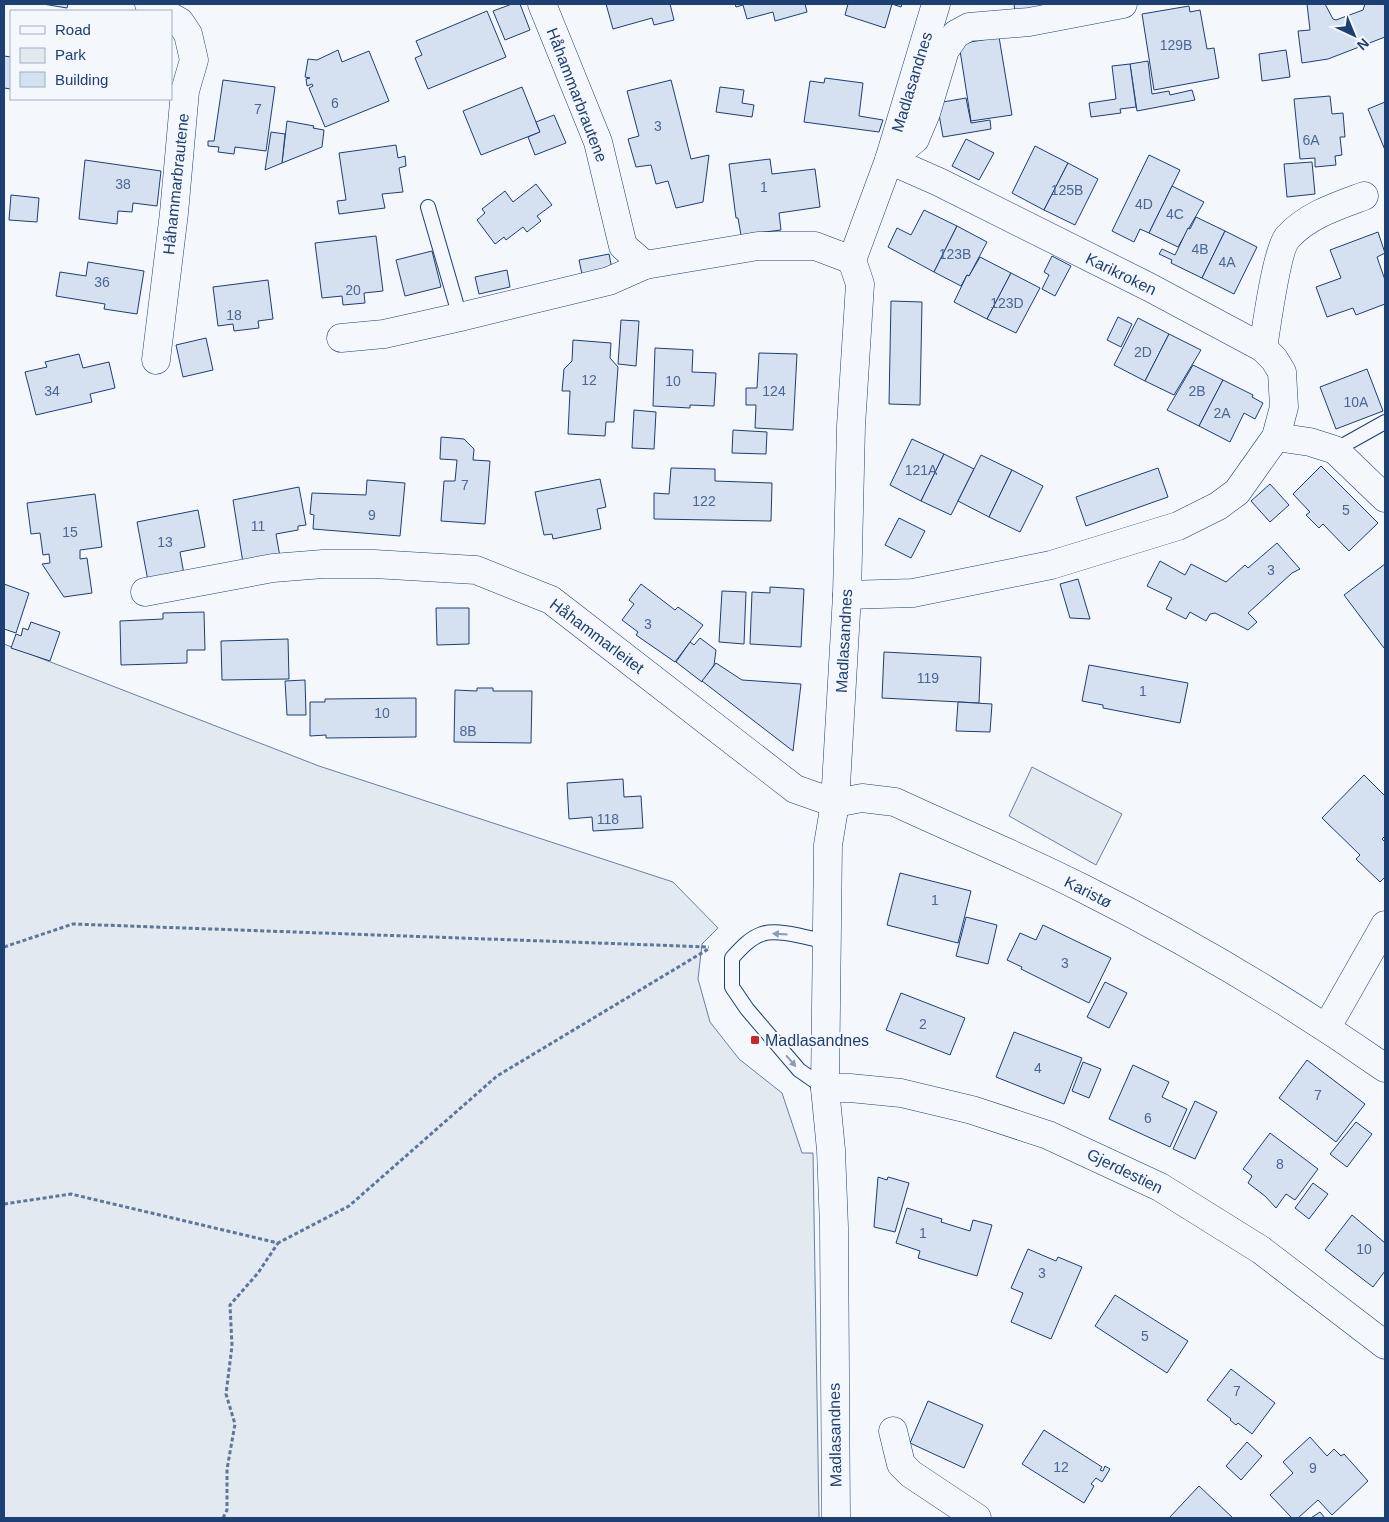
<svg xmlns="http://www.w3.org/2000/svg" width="1389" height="1522" viewBox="0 0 1389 1522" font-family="Arial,sans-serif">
<rect width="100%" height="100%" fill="#f4f7fb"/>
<g fill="#e3e9f0" stroke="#687fa3">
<polygon points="4,644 319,766 673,882 718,928 702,944 698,979 710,1022 739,1059 782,1093 802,1153 813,1153 819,1518 4,1518"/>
<polygon points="1032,767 1122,814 1096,865 1009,816"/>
</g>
<g fill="#d5e0f0" stroke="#1d3f73">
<polygon points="43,4 68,4 67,8"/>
<polygon points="512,4 520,4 530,30 505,40 493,11"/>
<polygon points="606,4 670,4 674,20 654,25 652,18 613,29"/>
<polygon points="735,4 805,4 807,12 775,21 773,12 747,19 743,5 736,7"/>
<polygon points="848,4 902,4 901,7 892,4 885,28 845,15"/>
<polygon points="1014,4 1056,4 1015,13"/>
<polygon points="1307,4 1325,4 1333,19 1336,20 1363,10 1365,4 1385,4 1385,37 1328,59 1302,63 1298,31 1310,30"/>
<polygon points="1189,6 1190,12 1200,10 1207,49 1214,48 1219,78 1154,90 1142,14"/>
<polygon points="487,11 506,57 428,89 415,58 422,55 416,41"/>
<polygon points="999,37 1012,115 971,121 959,44"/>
<polygon points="338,50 342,62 369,51 389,101 325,127 309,88 313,86 312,84 307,86 306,79 310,78 305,77 308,59 317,60"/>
<polygon points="1286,50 1290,77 1262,81 1259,54"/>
<polygon points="4,56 11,57 11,89 4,88"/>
<polygon points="1148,61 1152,94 1169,91 1170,95 1192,90 1195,100 1137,111 1130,64"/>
<polygon points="1130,64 1136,107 1120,109 1121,113 1091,117 1089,103 1116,99 1112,66"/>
<polygon points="825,78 863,83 859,116 883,120 879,132 804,122 810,81 824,83"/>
<polygon points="223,80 275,87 266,151 235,147 234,154 218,152 219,147 208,146 208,141 214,141"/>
<polygon points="671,80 691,159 709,155 703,202 676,208 668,181 656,184 651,165 636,167 628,139 639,136 627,91"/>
<polygon points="522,87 540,132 481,155 463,111"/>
<polygon points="720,87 744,90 742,103 754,105 752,117 716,112"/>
<polygon points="1330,96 1332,114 1343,113 1345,137 1340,137 1342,155 1335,156 1336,165 1315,167 1315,158 1300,159 1294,99"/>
<polygon points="966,98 971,123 990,120 991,129 943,137 937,103"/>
<polygon points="1385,102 1385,150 1368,109"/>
<polygon points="554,115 566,143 535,155 528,137 540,132 536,122"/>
<polygon points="287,121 314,126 313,128 324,130 322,147 282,163"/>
<polygon points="271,132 285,134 282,163 265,170"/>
<polygon points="966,139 994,153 979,180 952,166"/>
<polygon points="396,145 398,158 405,156 406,166 399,168 403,192 382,194 385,208 339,214 337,201 346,200 339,153"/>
<polygon points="1035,146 1068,163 1044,210 1012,193"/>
<polygon points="1149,155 1180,170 1149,233 1140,229 1134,242 1112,231"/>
<polygon points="770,159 772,174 815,169 820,207 779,213 781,230 741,235 738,218 736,218 729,164"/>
<polygon points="85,160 161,171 157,206 133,203 132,212 118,211 117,224 79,219"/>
<polygon points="1312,162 1315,194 1287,197 1284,164"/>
<polygon points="1068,163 1098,179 1075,225 1044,210"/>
<polygon points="536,184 552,205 537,216 541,221 527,232 523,227 506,240 504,237 495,244 477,220 485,213 482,209 505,191 513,202"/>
<polygon points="1172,186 1204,202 1178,247 1149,233"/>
<polygon points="11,195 39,198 37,222 9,220"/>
<polygon points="924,210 957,226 934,272 888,247 897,228 911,235"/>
<polygon points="1196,217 1225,231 1202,278 1171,263 1172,260 1159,254 1162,249 1175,255 1188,228 1190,229"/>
<polygon points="957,226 987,242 969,276 967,275 961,286 934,272"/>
<polygon points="1225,231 1257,247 1234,294 1202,278"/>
<polygon points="1378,232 1385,253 1377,257 1385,280 1385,304 1356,315 1353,308 1327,317 1316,287 1341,278 1330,250"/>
<polygon points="376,236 383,291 364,293 365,303 343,305 342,296 322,298 315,243"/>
<polygon points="432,251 441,287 405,296 396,260"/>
<polygon points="609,254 613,274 583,279 579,260"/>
<polygon points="1052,256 1071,266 1055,296 1042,289 1049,275 1044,272"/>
<polygon points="980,257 1011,273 987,319 954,302 967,275 969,276"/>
<polygon points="88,262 144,271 137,314 104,309 105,304 56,296 60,272 86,276"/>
<polygon points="507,270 510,287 479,294 475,277"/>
<polygon points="1011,273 1040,288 1016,333 987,319"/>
<polygon points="268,280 273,319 258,321 259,328 234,331 233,324 218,326 213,287"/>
<polygon points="891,301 922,302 920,405 889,404"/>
<polygon points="1118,317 1132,324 1121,347 1107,340"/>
<polygon points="1138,318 1169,334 1145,381 1114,365"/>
<polygon points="621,320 639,321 636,366 618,364"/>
<polygon points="1169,334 1201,350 1174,395 1145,381"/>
<polygon points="206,338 213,370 183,377 176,345"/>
<polygon points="573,340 611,343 610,358 618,367 614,422 606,422 605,436 568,434 570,391 562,391 564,369 572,361"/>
<polygon points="655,348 693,350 692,372 716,373 714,406 690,405 690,408 653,406"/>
<polygon points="759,353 797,354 793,430 755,428 756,405 746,405 746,388 757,388"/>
<polygon points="79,354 83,368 109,362 115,388 90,394 92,402 36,415 25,372 47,367 45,362"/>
<polygon points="1193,365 1223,380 1199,426 1167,410"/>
<polygon points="1367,369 1383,411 1336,429 1320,387"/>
<polygon points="1223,380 1253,395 1252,397 1263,403 1255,419 1244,413 1230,442 1199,426"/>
<polygon points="634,410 656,412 654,449 632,448"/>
<polygon points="733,430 767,432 766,454 732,453"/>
<polygon points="441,437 464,439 474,449 473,460 490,461 485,524 441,521 444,481 455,481 457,460 440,459"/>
<polygon points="912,439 944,454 921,501 890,485"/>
<polygon points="944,454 974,469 951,515 921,501"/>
<polygon points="981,455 1012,470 989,517 958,501"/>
<polygon points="1321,466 1378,523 1349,551 1323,524 1319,528 1306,515 1310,512 1293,494"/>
<polygon points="671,468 715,469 715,481 772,483 771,521 654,519 654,493 669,494"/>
<polygon points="1158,468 1168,497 1086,526 1076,497"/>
<polygon points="1012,470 1043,486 1020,532 989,517"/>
<polygon points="600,479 606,507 597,509 601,529 553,539 552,534 544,535 535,492"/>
<polygon points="367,480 405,483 400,536 313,529 314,515 310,514 312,493 366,495"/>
<polygon points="1270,484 1289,505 1270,522 1251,501"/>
<polygon points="299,487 306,525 298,526 298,530 276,534 280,557 243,563 233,500"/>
<polygon points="95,494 102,547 80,550 80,559 87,558 92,593 64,597 42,564 50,563 49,554 43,555 40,533 31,534 27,503"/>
<polygon points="198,510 205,547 180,552 184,574 148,581 137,522"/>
<polygon points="899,518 925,531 911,558 885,545"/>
<polygon points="1277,543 1300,569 1292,573 1248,613 1257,622 1248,630 1215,613 1210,614 1206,621 1190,612 1186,619 1166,609 1172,598 1147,586 1160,561 1185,575 1191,564 1226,582 1245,565 1248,568"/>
<polygon points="1385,564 1385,647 1384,648 1344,595"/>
<polygon points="1078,579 1090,619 1070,618 1060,584"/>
<polygon points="4,584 29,593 16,633 4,629"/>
<polygon points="641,584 675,610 678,607 703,625 675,662 636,635 638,632 622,620 634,604 629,600"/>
<polygon points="770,587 804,589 801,647 750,644 752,592 770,593"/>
<polygon points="722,591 746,592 744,644 719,642"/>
<polygon points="436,608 469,608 469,644 437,645"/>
<polygon points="204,612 205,650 187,650 187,663 121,665 120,621 163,619 163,613"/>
<polygon points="31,622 60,632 50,661 11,648 16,634 21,636 23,628 28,630"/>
<polygon points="700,638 716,650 714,665 702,682 676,662 690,642 694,645"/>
<polygon points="288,639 289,679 222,680 221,641"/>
<polygon points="884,652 981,657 979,703 882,698"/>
<polygon points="716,663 742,680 801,684 793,751 702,681"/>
<polygon points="1089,665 1188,683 1180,723 1103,708 1103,705 1082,701"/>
<polygon points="305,680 306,715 287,715 285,681"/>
<polygon points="477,688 493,688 493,691 532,691 531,743 454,742 455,690 477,691"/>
<polygon points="416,698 416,737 326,738 326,735 310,736 310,702 325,702 325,699"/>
<polygon points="958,702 992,704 990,732 956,731"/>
<polygon points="1364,775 1385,796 1385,836 1382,839 1385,842 1385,877 1380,882 1356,859 1360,855 1322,818"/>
<polygon points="623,779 624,797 641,796 643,828 593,831 592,817 569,819 567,783"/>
<polygon points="900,873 971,891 958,943 887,925"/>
<polygon points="966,917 997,925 988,964 956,956"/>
<polygon points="1043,925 1111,958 1089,1003 1021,969 1022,967 1007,960 1020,933 1036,940"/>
<polygon points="1105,982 1127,993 1109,1028 1087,1017"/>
<polygon points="901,993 965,1018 950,1055 886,1030"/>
<polygon points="1014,1032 1082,1058 1064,1104 996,1077"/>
<polygon points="1307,1060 1365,1104 1336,1142 1279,1098"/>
<polygon points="1083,1062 1101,1069 1089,1098 1072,1091"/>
<polygon points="1133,1065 1169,1082 1162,1097 1187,1109 1170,1147 1109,1119"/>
<polygon points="1195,1101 1217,1112 1195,1159 1173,1149"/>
<polygon points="1356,1122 1372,1134 1347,1167 1330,1154"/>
<polygon points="1270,1133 1318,1169 1295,1200 1286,1194 1276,1208 1265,1196 1248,1183 1252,1176 1243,1169"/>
<polygon points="878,1177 887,1180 888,1177 909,1183 895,1232 874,1227"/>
<polygon points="1313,1183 1328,1194 1309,1219 1295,1208"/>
<polygon points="907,1208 942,1219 941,1222 970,1231 973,1220 992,1225 977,1276 918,1258 920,1251 896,1243"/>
<polygon points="1352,1215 1385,1243 1385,1271 1373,1287 1325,1250"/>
<polygon points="1028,1249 1056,1261 1058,1257 1082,1267 1051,1339 1011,1322 1023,1293 1011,1288"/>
<polygon points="1115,1295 1188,1341 1167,1373 1095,1326"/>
<polygon points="1231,1369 1275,1403 1252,1434 1238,1423 1236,1425 1230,1420 1231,1419 1207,1400"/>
<polygon points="928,1401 983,1425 964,1468 910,1443"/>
<polygon points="1044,1430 1102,1467 1100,1470 1103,1471 1105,1466 1110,1469 1102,1482 1096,1478 1091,1484 1094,1486 1084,1503 1022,1464"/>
<polygon points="1310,1437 1327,1456 1334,1449 1341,1456 1344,1454 1368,1481 1332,1515 1318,1500 1298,1518 1292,1518 1270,1495 1293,1473 1283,1462"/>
<polygon points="1247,1442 1262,1456 1241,1480 1226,1466"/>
<polygon points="1199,1486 1233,1518 1169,1518"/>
<polygon points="1320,1512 1325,1518 1311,1518"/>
</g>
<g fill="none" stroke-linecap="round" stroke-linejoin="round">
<g stroke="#1d3f73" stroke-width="16">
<g id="service">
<polyline points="428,207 460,317"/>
<polyline points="1335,450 1385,422"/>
<path d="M825,1088L799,1070L747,1009L732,987V958C741,948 750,938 762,934C778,928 811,939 828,942"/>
</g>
</g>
<g stroke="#1d3f73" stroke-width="29">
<g id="minor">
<polyline points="149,4 162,11"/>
<polyline points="542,4 598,142 623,246 645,265"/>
<polyline points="341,338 384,334 460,317 609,281 645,265 758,246 815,246 852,260"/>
<path d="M1263,348C1266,329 1277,248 1288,237C1308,215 1337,206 1364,196"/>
<polyline points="156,360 174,213 185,91 194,60 188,34 180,22 171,17"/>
<polyline points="1276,437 1310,442 1335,450 1385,498"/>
<polyline points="145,592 273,568 323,564 374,564 476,570 551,600 795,789 835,803"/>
<polyline points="847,595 913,593 1051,565 1178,526 1218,506 1237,492 1276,437 1284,407 1282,372 1274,359 1263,348 1149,287 939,182 889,160 915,139 926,113 945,50 956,34 969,27 1029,22 1123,4"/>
<polyline points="835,803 847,595 851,426 860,284 852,260 889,160 936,4"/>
<path d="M835,803L862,798L895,802C957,831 1021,857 1082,888C1186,940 1289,1001 1385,1068"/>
<polyline points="1327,1027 1385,925"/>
<polyline points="825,1088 850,1088 901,1093 972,1110 1048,1135 1160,1187 1261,1250 1385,1345"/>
<polyline points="893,1431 901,1464 911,1474 977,1518"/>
</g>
</g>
<g stroke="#1d3f73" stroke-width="29">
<polyline id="tertiary" points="835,803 828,845 825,1088 831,1150 834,1227 836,1518"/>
</g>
<g stroke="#5e769c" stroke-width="3" stroke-dasharray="4 2.5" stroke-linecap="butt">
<polyline points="4,947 73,924 709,947"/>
<polyline points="4,1204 71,1194 278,1243 349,1206 497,1076 710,948"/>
<polyline points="223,1518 227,1510 227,1469 235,1424 226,1394 232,1346 230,1305 258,1273 278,1243"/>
</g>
<use href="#service" stroke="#f4f7fb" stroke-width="14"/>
<use href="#minor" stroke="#f4f7fb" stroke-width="28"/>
<use href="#tertiary" stroke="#f4f7fb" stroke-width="28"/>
</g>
<defs><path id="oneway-solid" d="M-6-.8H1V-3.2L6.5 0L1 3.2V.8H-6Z" transform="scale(1.25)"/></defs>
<g fill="#889bb7">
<use href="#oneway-solid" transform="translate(780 934) rotate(-177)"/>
<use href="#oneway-solid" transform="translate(791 1061) rotate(49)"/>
</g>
<rect fill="#c62828" stroke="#f4f7fb" stroke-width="2" x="750" y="1035" width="10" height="10" rx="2.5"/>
<g text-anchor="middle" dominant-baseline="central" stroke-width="4" stroke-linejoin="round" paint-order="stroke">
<g font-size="14" fill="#4b6792">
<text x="1176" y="45">129B</text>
<text x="335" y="103">6</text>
<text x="258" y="109">7</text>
<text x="658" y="126">3</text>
<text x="1311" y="140">6A</text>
<text x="123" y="184">38</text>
<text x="764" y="187">1</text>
<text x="1067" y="190">125B</text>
<text x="1144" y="204">4D</text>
<text x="1175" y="214">4C</text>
<text x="1200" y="249">4B</text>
<text x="955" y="254">123B</text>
<text x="1227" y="262">4A</text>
<text x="102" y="282">36</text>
<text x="353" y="290">20</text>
<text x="1007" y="303">123D</text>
<text x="234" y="315">18</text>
<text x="1143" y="352">2D</text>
<text x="589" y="380">12</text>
<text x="673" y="381">10</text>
<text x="52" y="391">34</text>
<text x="774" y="391">124</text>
<text x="1197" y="391">2B</text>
<text x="1356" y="402">10A</text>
<text x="1222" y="413">2A</text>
<text x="921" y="470">121A</text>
<text x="465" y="485">7</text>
<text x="704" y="501">122</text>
<text x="1346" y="510">5</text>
<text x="372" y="515">9</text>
<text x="258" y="526">11</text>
<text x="70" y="532">15</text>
<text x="165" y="542">13</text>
<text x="1271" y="570">3</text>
<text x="648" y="624">3</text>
<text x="928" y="678">119</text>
<text x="1143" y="691">1</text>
<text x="382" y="713">10</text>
<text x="468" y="731">8B</text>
<text x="608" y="819">118</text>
<text x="935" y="900">1</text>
<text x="1065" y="963">3</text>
<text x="923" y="1024">2</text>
<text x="1038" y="1068">4</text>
<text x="1318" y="1095">7</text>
<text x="1148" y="1118">6</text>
<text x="1280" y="1164">8</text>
<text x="923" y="1233">1</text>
<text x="1364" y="1249">10</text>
<text x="1042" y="1273">3</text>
<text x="1145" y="1336">5</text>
<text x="1237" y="1391">7</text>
<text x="1061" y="1467">12</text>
<text x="1313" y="1468">9</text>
</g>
<g font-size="16" fill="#1d3f73" stroke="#f4f7fb">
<text transform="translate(912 82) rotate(-73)">Madlasandnes</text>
<text transform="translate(577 95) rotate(69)">Håhammarbrautene</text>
<text transform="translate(176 184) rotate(-84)">Håhammarbrautene</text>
<text transform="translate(1121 274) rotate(26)">Karikroken</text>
<text transform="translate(597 636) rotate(37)">Håhammarleitet</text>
<text transform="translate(844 641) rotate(-87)">Madlasandnes</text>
<text transform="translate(1088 892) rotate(27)">Karistø</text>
<text transform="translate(1125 1171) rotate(26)">Gjerdestien</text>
<text transform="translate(835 1435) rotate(-91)">Madlasandnes</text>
</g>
<g font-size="16" fill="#1d3f73" stroke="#f4f7fb" text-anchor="start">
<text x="765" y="1040">Madlasandnes</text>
</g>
</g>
<rect width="1389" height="1522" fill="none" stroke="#1d3f73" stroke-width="10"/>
<rect x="10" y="10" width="162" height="90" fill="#f4f7fb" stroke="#9eadc5"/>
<rect x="20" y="26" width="25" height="8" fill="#f4f7fb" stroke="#9eadc5"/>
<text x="55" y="35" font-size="15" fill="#1d3f73">Road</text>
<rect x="20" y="48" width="25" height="15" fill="#e3e9f0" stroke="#9eadc5"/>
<text x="55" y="60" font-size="15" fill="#1d3f73">Park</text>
<rect x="20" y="72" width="25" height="15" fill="#d5e0f0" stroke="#9eadc5"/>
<text x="55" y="85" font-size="15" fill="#1d3f73">Building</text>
<g transform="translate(1354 35) rotate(136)" stroke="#f4f7fb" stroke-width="4" paint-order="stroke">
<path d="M0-4L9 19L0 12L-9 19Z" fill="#1d3f73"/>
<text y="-8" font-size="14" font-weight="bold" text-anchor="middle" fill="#1d3f73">N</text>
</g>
</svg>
